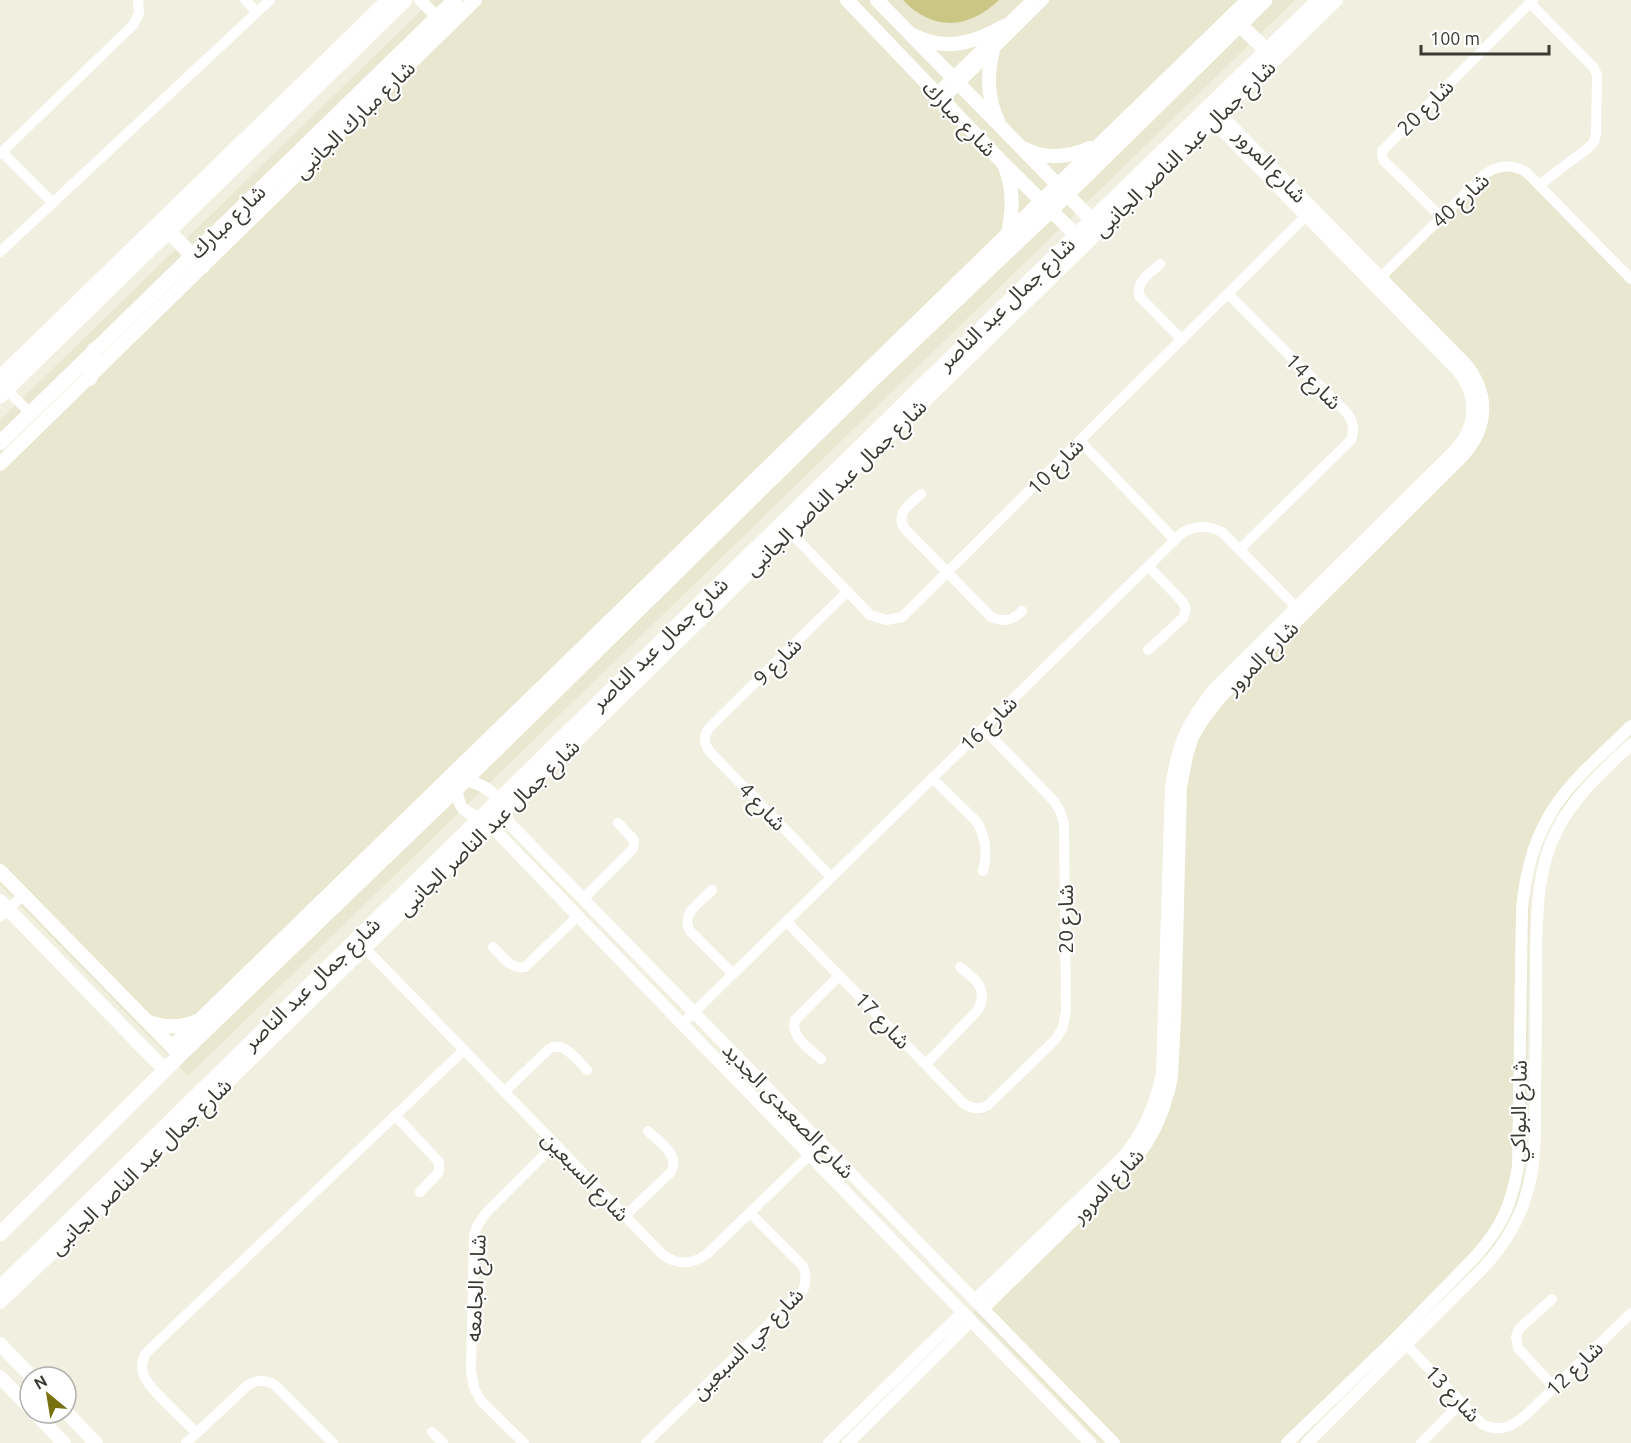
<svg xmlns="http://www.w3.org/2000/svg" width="1631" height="1443" viewBox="0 0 1631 1443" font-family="Ubuntu,'Noto Sans Arabic',sans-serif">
<rect width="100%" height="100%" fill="#f1efdf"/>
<g fill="#e9e7cf">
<polygon points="432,0 1295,0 188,1076 0,885 0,420"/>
<polygon points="1510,170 1529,179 1631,285 1631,737 1585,783 1556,816 1545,836 1537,858 1530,893 1526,1158 1524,1175 1517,1205 1499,1240 1484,1259 1297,1443 1101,1443 973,1312 1105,1184 1158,1110 1186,743 1466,443 1478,400 1379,285 1493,173"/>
</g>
<path fill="#ccc685" d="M903,0H999C969,29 933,32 903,0Z"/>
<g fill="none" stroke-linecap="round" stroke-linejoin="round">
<g stroke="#fff" stroke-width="10">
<polyline points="245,0 257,12"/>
<polyline points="1530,3 1594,68 1597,75 1596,134 1594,142 1588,148 1539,185"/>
<polyline points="936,93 1031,0"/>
<polyline points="943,100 1044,0"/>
<polyline points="2,152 53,203"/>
<polyline points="0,154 133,25 139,14 138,0"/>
<polyline points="1441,217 1384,161 1382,156 1382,151 1533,0"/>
<polyline points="0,252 270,0"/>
<path d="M1160,264C1150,273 1136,281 1139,296L1182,340"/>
<path d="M1376,282L1485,174C1498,165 1512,164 1526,172L1631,279"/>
<path d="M1228,294L1346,412C1353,420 1355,429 1351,440L1240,549"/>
<polyline points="0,383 30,413"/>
<polyline points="1080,441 1175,540"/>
<path d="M921,494C911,503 895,513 904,528L991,617C1004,623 1013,620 1022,611"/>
<polyline points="790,532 870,615 886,620 902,617 1311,211"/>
<polyline points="1148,566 1182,601 1186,609 1183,618 1148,650"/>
<path d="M932,778L977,822C986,838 988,853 983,871"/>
<path d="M831,877L711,753C704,745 703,736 709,728L848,591"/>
<path d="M712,890C701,902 680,913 690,931L733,974"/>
<polyline points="583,899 633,849 634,840 618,823"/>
<polyline points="0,917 23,895"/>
<path d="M786,921L964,1104C972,1109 980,1110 988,1105L1056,1039L1063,1027L1066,1010L1064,823L1060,811L1054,801L983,728"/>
<path d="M364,947L662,1254C676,1265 692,1265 707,1254L822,1143"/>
<path d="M493,947C503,957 510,969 525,967L578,916"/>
<path d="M682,1024L1182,533C1195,525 1208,525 1222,532L1302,613"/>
<path d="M821,1059C810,1049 790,1037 795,1020L839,976"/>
<path d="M926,1064L978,1010C989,988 975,979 960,967"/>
<path d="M504,1092L549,1049C564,1040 577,1060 587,1070"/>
<polyline points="395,1115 439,1162 439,1172 420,1192"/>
<path d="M625,1216L670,1173C682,1156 659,1142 648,1131"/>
<polyline points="1552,1299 1519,1329 1516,1337 1518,1348 1554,1387"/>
<path d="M1400,1338L1482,1424C1501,1434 1515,1425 1529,1412L1631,1313"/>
<polyline points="432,1432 443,1443"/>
<path d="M197,1433C185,1421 149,1389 144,1376C141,1368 142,1360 146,1353L464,1050"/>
<path d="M186,1443L248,1385C257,1379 266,1380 275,1385L333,1443"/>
<polyline points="524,1443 481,1401 474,1388 471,1371 474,1236 477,1226 486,1213 555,1144"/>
<path d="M646,1443L802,1292C807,1282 807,1274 802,1265L750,1213"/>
<polyline points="1421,1443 1461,1403"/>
</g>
<g stroke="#fff" stroke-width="12">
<polyline points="420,0 437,17"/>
<path d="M465,780C481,784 494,790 501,806C504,812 506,818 510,824L1114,1443"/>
<path d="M457,788C458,818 473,811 490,825L682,1024L1090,1443"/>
<path d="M975,1300L1122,1158C1143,1134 1155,1106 1162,1074L1171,786C1178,744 1187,722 1214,689L1456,449C1477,426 1478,395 1458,371L1207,115"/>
<path d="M983,1309L1130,1165L1145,1146L1155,1129L1163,1110L1170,1087L1172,1075L1175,1020L1181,787L1187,756L1193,737L1203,720L1222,696L1463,456C1489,427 1490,394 1466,364L1213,107"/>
<polyline points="829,1443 963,1312"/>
<polyline points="848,1443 971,1321"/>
<path d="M1287,1443L1398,1336L1474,1258C1501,1228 1511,1207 1518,1167L1522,909C1525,876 1532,845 1549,816C1569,781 1603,754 1631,726"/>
<path d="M1307,1443L1485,1266C1504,1245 1518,1223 1526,1196C1537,1162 1535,1122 1535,1087C1536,1043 1536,999 1536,955C1537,911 1537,869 1557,830C1575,795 1603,771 1631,744"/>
</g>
<g stroke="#fff" stroke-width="14">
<polyline points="847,0 1003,163 1084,243"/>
<polyline points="877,0 1092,220"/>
<path d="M913,35C946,52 974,43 1004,26"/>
<path d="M993,50C987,74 987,98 998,121"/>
<path d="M1025,149C1046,160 1070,157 1090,148"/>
<path d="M1005,167C1014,189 1013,211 1008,233"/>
<polyline points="0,377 388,0"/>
<polyline points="0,464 475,0"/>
<polyline points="0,871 180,1055"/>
<polyline points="0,901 165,1070"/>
<path d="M149,1022C165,1028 181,1028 197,1021"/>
<polyline points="181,1054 177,1048 178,1041 1248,0"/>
<polyline points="0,1302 81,1225 790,532 1336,0"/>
<polyline points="0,1344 32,1377"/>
<polyline points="0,1377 30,1408"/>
<polyline points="66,1412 96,1443"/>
<polyline points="35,1413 64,1443"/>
</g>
<g stroke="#fff" stroke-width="15">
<polyline points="1240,25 1267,51"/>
<polyline points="301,151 330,143"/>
<polyline points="168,231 203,266"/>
<polyline points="90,378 94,350"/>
<polyline points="0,396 405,0"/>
<polyline points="0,443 455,0"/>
<polyline points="0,1234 181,1054 457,788 863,389 1051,210 1265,0"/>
<polyline points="0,1288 1092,220 1319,0"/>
</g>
</g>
<g text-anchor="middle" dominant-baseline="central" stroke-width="4.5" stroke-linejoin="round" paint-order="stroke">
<g font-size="21" fill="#3a3a33" stroke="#fff">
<text transform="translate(1425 107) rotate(-45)">شارع 20</text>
<text transform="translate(960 118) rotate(46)">شارع مبارك</text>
<text transform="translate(354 119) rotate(-44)">شارع مبارك الجانبى</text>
<text transform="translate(1184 148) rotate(-44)">شارع جمال عبد الناصر الجانبى</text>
<text transform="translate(1271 165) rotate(46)">شارع المرور</text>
<text transform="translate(1460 200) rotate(-43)">شارع 40</text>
<text transform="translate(227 221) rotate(-44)">شارع مبارك</text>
<text transform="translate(1006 303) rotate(-44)">شارع جمال عبد الناصر</text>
<text transform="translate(1314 381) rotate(45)">شارع 14</text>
<text transform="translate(1055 466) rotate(-45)">شارع 10</text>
<text transform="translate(835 487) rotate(-44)">شارع جمال عبد الناصر الجانبى</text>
<text transform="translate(659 643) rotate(-44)">شارع جمال عبد الناصر</text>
<text transform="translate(1261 657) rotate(-45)">شارع المرور</text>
<text transform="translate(777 661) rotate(-45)">شارع 9</text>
<text transform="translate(988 723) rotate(-44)">شارع 16</text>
<text transform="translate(763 806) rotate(46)">شارع 4</text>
<text transform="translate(488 827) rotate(-44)">شارع جمال عبد الناصر الجانبى</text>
<text transform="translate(1065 919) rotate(-90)">شارع 20</text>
<text transform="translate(311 983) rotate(-44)">شارع جمال عبد الناصر</text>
<text transform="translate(883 1020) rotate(46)">شارع 17</text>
<text transform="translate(789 1110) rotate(46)">شارع الصعيدى الجديد</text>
<text transform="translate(1518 1111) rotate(-89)">شارع البواكي</text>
<text transform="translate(140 1166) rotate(-44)">شارع جمال عبد الناصر الجانبى</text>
<text transform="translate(586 1176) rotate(46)">شارع السبعين</text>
<text transform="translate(1107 1185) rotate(-46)">شارع المرور</text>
<text transform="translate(475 1288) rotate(-87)">شارع الجامعه</text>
<text transform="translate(747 1343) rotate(-45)">شارع حي السبعين</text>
<text transform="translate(1574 1368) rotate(-44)">شارع 12</text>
<text transform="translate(1453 1393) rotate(46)">شارع 13</text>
</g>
</g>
<g transform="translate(48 1395) rotate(330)"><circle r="28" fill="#ffffff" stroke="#b0b0ad" stroke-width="1.5"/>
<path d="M0-4.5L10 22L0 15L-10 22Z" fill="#79700f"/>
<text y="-9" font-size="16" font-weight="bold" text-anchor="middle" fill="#3a3a33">N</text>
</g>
<path d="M1421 45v9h128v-9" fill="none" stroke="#3a3a33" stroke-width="3"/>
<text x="1430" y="45" font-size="18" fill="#3a3a33" stroke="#ffffff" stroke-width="4.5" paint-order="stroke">100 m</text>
</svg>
